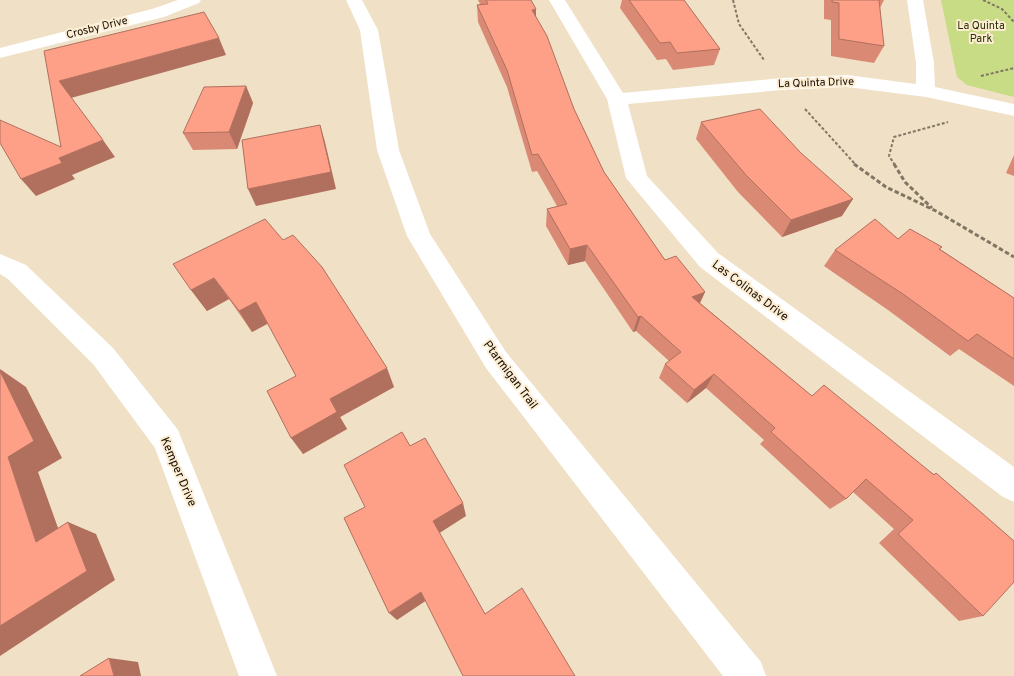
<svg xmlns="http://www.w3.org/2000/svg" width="1014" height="676" viewBox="0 0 1014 676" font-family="Overpass,sans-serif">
<rect width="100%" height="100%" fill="#f0e0c5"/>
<polygon fill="#c8dc85" points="941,0 1014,0 1014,97 967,85 957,77"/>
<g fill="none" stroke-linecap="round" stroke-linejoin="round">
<g stroke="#807664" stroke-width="2" stroke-dasharray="3 2" stroke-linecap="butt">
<polyline points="733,0 739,24 764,60"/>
<polyline points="983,0 1002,9 1014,22"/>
<polyline points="981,76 1014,68"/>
<polyline points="805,109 856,165"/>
<polyline points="895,165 889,156 894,137 948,122"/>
</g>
<g stroke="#807664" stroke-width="3" stroke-dasharray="4.5 2.5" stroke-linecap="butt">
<polyline points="854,164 886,187 936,211 1014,257"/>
<polyline points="894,164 905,182 932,208"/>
</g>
<g fill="#fff" fill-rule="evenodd">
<polygon points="178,0 201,0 199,3 164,17 0,58 0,48 152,9"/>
<polygon points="346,0 362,0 378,30 399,150 430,234 506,352 761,662 766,676 723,676 486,368 407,236 377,150 360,30"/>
<polygon points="549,0 565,0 623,93 782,78 847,75 916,84 916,63 907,0 923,0 934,63 935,87 1014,104 1014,116 926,97 847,87 782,90 628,104 647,176 718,253 1014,467 1014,502 1003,497 700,267 626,178 607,99"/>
<polygon points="0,254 26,265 113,348 178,430 277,676 239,676 155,448 93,364 8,279 0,274"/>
</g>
</g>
<g fill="#da8a74">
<polygon points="478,0 531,0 536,9 536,17 574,109 604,172 665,260 705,292 700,303 812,396 934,474 936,473 983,616 959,621 879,543 894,529 853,492 846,499 830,509 760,444 764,440 706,388 687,403 659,378 665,364 669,361 636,331 633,332 585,261 568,265 546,226 547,209 557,206 537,171 532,172 507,87 478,22 477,5 480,4"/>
<polygon points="622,0 684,0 720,49 714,65 673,70 666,59 657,60 620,8"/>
<polygon points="824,0 884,0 880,8 884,46 874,63 831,56 831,20 824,19"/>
<polygon points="246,86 253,103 237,149 193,150 183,133"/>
<polygon points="701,122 842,216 782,237 738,192 696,139"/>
<polygon points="1014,155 1014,176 1006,173"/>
<polygon points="265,219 394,387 340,417 347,429 303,454 296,376 268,323 252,332 229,299 207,311 191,290"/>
<polygon points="940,249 1014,298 1014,386 959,349 950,356 888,310 824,266 835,250"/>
</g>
<g fill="#b1705e">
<polygon points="536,9 536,26 532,10"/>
<polygon points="219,38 226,55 71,98 59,81"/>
<polygon points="246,86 253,103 237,149 229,132"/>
<polygon points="320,125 325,142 336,189 256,206 248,189"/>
<polygon points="103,140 115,157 72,175 75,179 36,196 21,179 59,158"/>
<polygon points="853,199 842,216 782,237 791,220"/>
<polygon points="587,245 585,261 568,265 570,249"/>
<polygon points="214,278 229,299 207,311 191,290"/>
<polygon points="705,292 698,307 692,297"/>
<polygon points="256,302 269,323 252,332 239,311"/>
<polygon points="641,316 636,331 633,332 638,317"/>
<polygon points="387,368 394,387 340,417 347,429 303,454 291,438 330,399"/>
<polygon points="0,369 26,387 62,458 38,472 67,553 36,542 8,457"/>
<polygon points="714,374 706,388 687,403 694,390"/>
<polygon points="463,503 466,516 438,534 433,521"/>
<polygon points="68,522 96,534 115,580 0,656 0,626"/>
<polygon points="421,592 427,600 397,620 389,613"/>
<polygon points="109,658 138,662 141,676 114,676"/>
</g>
<g fill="#fda087" stroke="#b1705e">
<polygon points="486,0 531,0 536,9 532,10 547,36 574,109 604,172 665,260 676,256 705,292 692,297 812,396 824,385 934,475 936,473 1014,541 1014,582 983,616 898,534 913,520 866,479 846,499 771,432 775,428 714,374 694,390 665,364 681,352 641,316 638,317 587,245 570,249 547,209 567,204 538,154 532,155 507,70 477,5 488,4"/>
<polygon points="629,0 684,0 720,49 677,53 670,42 660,43"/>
<polygon points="832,0 879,0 884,46 839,39 839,3 832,2"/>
<polygon points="204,12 219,38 59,81 103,140 59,158 62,163 21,179 0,143 0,120 61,147 44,51"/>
<polygon points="246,86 229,132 183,133 204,87"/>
<polygon points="760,109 801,153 853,199 791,220 746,175 701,122"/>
<polygon points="320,125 331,172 248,189 242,140"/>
<polygon points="265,219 283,240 293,235 322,267 387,368 330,399 337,412 291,438 267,391 296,376 256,302 239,311 214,278 191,290 173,264"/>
<polygon points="875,219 898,239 910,229 942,247 939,249 1014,298 1014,359 977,334 968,341 903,294 835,250"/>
<polygon points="0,371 34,441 8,457 36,542 68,522 87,571 0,626"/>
<polygon points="402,432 410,446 425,438 463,503 433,521 485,614 522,588 575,676 463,676 421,592 389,613 344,518 365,507 344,465"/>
<polygon points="109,658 114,676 80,676"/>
</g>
<g text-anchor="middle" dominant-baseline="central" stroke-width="4" stroke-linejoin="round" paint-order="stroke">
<g font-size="11" fill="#282f08" stroke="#fdedd2">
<text x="981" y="26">La Quinta<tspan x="981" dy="13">Park</tspan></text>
</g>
<g font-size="11" fill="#140f06" stroke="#fdedd2">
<text transform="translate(97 28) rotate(-14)">Crosby Drive</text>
<text transform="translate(816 83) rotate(-2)">La Quinta Drive</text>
</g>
<g font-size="12" fill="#140f06" stroke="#fdedd2">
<text transform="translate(750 291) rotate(37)">Las Colinas Drive</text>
<text transform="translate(510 375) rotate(53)">Ptarmigan Trail</text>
<text transform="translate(178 472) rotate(67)">Kemper Drive</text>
</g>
</g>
</svg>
